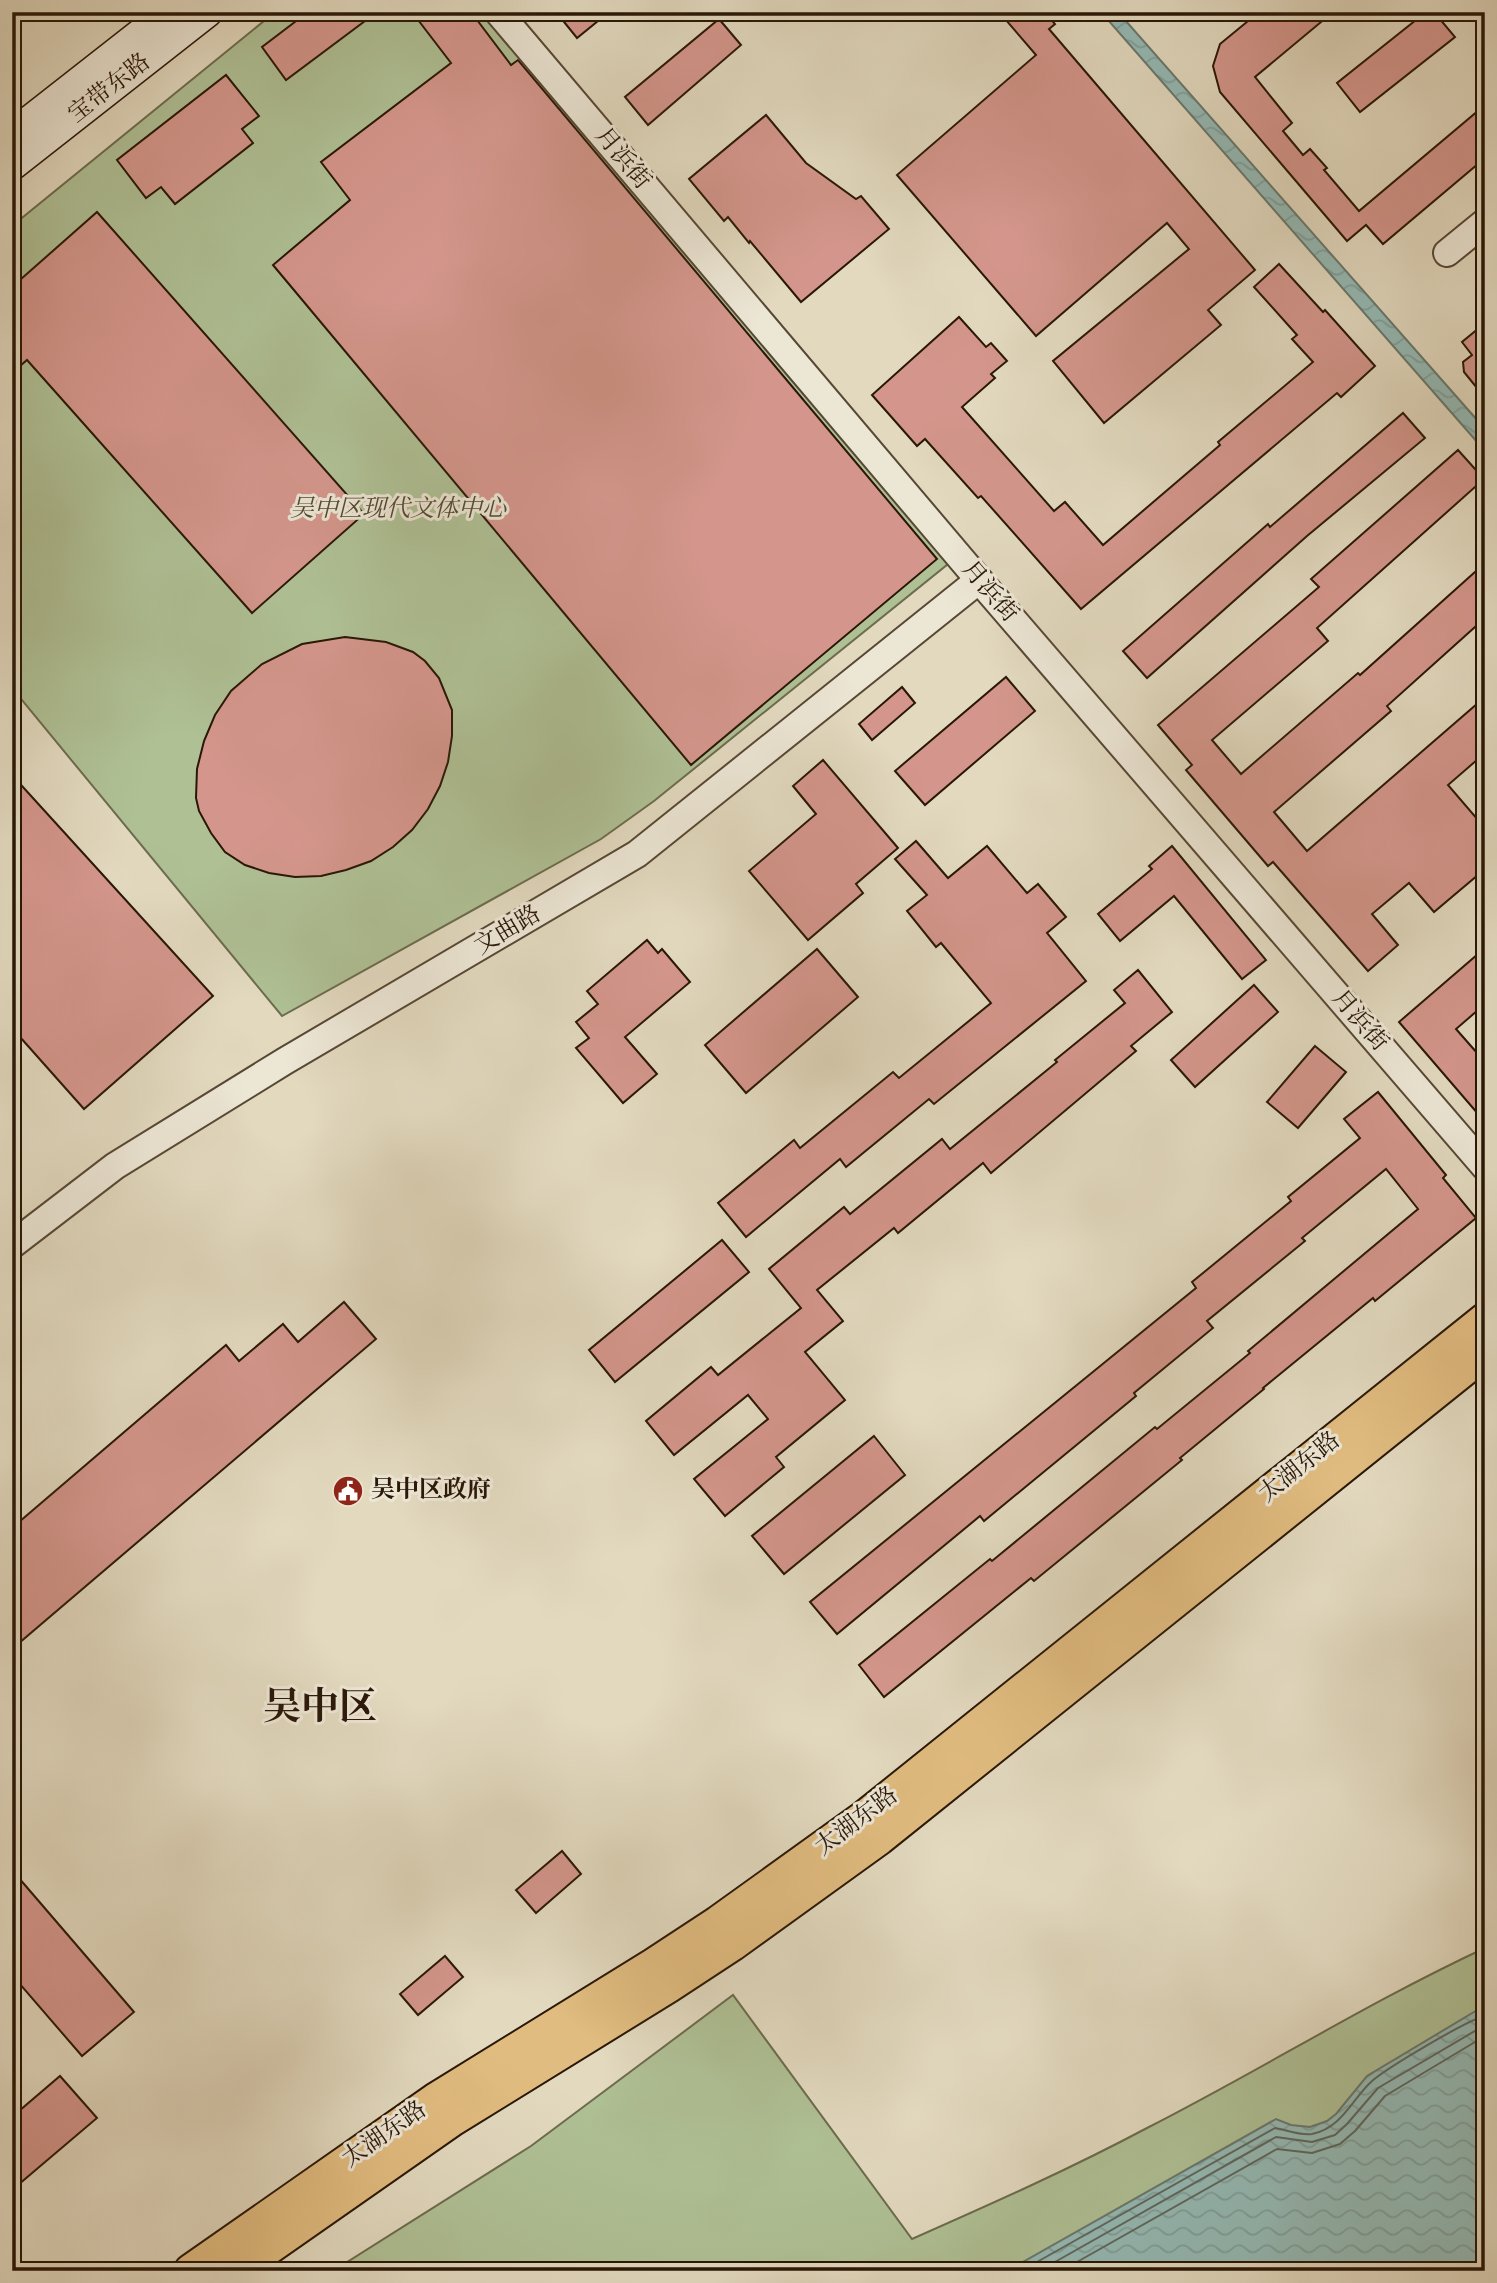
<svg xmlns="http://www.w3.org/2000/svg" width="1497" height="2283" viewBox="0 0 1497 2283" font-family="'Old Standard TT','Noto Serif SC',serif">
<defs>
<pattern id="water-waves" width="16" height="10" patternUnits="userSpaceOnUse" patternTransform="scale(1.75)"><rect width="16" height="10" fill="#95bab5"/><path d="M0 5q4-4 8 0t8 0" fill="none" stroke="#809f9a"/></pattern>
</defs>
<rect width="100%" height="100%" fill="#e2d9bf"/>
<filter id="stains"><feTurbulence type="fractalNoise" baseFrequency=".00286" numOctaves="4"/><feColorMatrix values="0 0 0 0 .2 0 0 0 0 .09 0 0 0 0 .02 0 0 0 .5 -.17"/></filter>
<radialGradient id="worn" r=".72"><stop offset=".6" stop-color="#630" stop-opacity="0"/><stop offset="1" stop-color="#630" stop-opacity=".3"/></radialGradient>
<g fill="#afc095" stroke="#6c6c4e" stroke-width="2">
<polygon points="275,12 484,12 948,564 654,801 601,839 282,1016 12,688 12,226"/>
<path d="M1485,1948V2082L1175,2271H333L531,2146L733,1995L912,2239C991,2204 1070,2169 1147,2128C1261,2070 1369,2002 1485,1948Z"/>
</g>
<g fill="url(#water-waves)" stroke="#6a796f" stroke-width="2">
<polygon points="1101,12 1118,12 1485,429 1485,451"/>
<polygon points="1479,2009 1485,2009 1485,2271 1007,2271 1276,2119 1291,2125 1310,2127 1327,2121 1336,2114 1367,2076"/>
</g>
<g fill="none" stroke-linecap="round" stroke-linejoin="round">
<g stroke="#5f685e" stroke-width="2">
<path d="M1021,2271L1275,2128C1287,2130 1300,2136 1312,2134C1342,2128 1352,2099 1372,2081C1387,2068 1467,2020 1485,2016"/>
<polyline points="1039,2271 1276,2137 1312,2142 1335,2135 1347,2124 1378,2088 1485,2025"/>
<polyline points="1061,2271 1277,2149 1312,2153 1340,2144 1355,2131 1385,2096 1485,2036"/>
</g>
</g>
<g fill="#d4968c" stroke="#291707" stroke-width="2">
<polygon points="308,12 377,12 286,80 262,47"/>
<polygon points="412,12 471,12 511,65 518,60 937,559 691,765 273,265 350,200 321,162 451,63"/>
<polygon points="556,12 609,12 577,38"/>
<polygon points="999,12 1045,12 1055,24 1049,29 1255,270 1208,310 1221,325 1104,423 1053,361 1189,249 1167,223 1036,336 897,175 1036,55"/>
<polygon points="1259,12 1333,12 1255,77 1292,123 1283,131 1303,155 1310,149 1327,168 1324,170 1359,211 1485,105 1485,158 1383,244 1366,225 1347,241 1220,92 1213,66 1220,44"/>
<polygon points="1426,12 1434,12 1455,37 1360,112 1337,83"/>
<polygon points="719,19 741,45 648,125 625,97"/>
<polygon points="226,75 259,116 242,129 253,143 175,204 161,187 146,198 117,160"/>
<polygon points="766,115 806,163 856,199 861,196 889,229 801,302 750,241 749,243 728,217 724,221 689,179"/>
<polygon points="97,212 364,514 252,613 27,360 12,373 12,287"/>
<polygon points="1279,264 1323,312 1325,310 1375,366 1341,397 1337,393 1081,609 981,496 978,498 925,439 917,446 872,395 959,317 986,347 991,343 1007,361 991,374 995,378 962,407 1054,511 1065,502 1103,545 1220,445 1218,442 1313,362 1292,339 1297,335 1254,287"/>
<polygon points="1485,323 1485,398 1464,372 1463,362 1472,355 1462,342"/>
<polygon points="1403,413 1425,438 1307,536 1147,678 1123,651 1268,524 1270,527"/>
<polygon points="1458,450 1484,479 1317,628 1328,641 1212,740 1241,774 1358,673 1360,675 1485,563 1485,618 1387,706 1391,711 1274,812 1307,851 1485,697 1485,753 1448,785 1485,828 1485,869 1434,912 1409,883 1372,914 1398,945 1368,971 1273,862 1268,866 1186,770 1192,765 1158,725 1319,587 1311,579"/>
<polygon points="345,637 386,642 413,652 425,661 439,678 452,710 452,736 448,762 440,786 428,809 412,830 393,847 371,861 346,870 321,876 295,877 269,873 245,865 225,852 211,833 199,811 196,798 197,769 204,741 215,715 231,691 262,664 302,644"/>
<polygon points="1006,677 1035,711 925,805 895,771"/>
<polygon points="902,687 915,703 872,740 859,724"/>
<polygon points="823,760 898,848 856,884 863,893 808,940 749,871 816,814 793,786"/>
<polygon points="12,775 213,996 84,1109 12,1028"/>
<polygon points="916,841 948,878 987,846 1027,893 1038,884 1066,917 1047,933 1086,981 934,1104 929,1099 846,1167 840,1159 746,1237 718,1203 794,1140 800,1148 893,1072 899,1078 991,1003 941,943 936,947 907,911 927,895 895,859"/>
<polygon points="1172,846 1266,960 1242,979 1174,896 1120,941 1098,914 1152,869 1149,866"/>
<polygon points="647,940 658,953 662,949 690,982 625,1037 657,1074 623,1103 576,1048 589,1038 576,1022 598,1004 587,991"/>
<polygon points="1485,948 1485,1004 1456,1029 1485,1062 1485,1122 1399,1022"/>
<polygon points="817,949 858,997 746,1093 705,1045"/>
<polygon points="1138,970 1172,1012 1131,1046 1136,1051 991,1173 983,1163 898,1233 894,1228 817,1290 843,1321 805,1352 845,1400 776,1457 784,1467 725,1516 694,1479 768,1419 748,1395 674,1455 646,1421 711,1367 718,1375 801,1308 769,1269 844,1207 850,1214 942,1139 950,1149 1057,1062 1055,1060 1125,1003 1114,990"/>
<polygon points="1254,985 1278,1012 1195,1087 1171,1060"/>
<polygon points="1315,1046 1346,1072 1298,1128 1267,1102"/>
<polygon points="1378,1092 1446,1175 1443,1178 1476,1218 1375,1301 1373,1298 1263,1388 1264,1389 1180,1458 1182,1460 1034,1581 1031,1578 884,1697 859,1665 990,1559 992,1561 1155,1427 1157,1429 1250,1353 1248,1351 1418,1209 1386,1169 1302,1238 1305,1241 1207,1321 1213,1328 1134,1393 1136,1396 984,1521 980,1516 837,1634 810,1602 1196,1288 1192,1282 1291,1201 1288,1197 1360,1138 1344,1119"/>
<polygon points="722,1240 749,1272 615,1382 589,1350"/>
<polygon points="344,1302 376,1339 12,1649 12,1528 226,1345 239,1361 283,1324 298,1342"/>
<polygon points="874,1436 905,1475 784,1574 752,1536"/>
<polygon points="562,1851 581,1874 536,1913 516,1890"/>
<polygon points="12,1870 134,2012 82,2056 12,1975"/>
<polygon points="445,1956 463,1977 418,2015 400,1994"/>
<polygon points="60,2076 97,2118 12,2190 12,2117"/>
</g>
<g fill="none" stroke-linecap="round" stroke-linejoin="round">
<g stroke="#574835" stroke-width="30">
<g id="tertiary">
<polyline points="498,12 979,580 1485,1167"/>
<polyline points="1447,253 1485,222"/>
<polyline points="12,1245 115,1166 285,1061 637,854 979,580"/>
</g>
</g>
<g stroke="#291707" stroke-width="33">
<g id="secondary">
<polyline points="12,135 169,12"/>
<polyline points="12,165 207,12"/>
</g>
</g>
<g stroke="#291707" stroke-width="37">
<g id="primary">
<polyline points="191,2271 437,2099 654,1965 718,1923 864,1818 1485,1320"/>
<polyline points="235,2271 451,2120 668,1986 732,1944 879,1838 1485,1352"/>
</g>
</g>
<use href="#tertiary" stroke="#ece6d5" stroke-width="26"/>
<use href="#secondary" stroke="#ece6d5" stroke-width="30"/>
<use href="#primary" stroke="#e1bc80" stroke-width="33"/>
</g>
<defs>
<g id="civic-disc" transform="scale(1.575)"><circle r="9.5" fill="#8f2418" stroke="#ece6d5"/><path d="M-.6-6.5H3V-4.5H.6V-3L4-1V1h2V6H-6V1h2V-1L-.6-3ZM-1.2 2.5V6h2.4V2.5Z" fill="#fff"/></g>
</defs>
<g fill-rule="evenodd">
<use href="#civic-disc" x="348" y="1491"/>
</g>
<g text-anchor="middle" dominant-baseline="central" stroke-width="6" stroke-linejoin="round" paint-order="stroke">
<g font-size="24" fill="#291707" stroke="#ece6d5">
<text transform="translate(110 89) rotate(-38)">宝带东路</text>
<text transform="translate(622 159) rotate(50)">月浜街</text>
<text transform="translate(989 592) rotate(49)">月浜街</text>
<text transform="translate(508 931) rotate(-31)">文曲路</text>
<text transform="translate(1359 1021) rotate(49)">月浜街</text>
<text transform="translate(1300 1468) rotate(-39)">太湖东路</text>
<text transform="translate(857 1822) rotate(-37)">太湖东路</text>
<text transform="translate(385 2135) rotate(-35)">太湖东路</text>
</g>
<g font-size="24" font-style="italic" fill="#514a32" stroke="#ece6d5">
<text x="398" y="510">吴中区现代文体中心</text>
</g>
<g font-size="24" font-weight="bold" fill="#291707" stroke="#ece6d5" text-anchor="start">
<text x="371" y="1491">吴中区政府</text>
</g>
<g font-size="38" font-weight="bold" fill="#291707" stroke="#ece6d5">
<text x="320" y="1709">吴中区</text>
</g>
</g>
<rect width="1497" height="2283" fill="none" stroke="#e2d9bf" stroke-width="42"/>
<rect x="14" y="14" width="1469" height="2255" fill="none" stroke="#291707" stroke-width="3.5"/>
<rect x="21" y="21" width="1455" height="2241" fill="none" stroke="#291707" stroke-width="2"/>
<rect width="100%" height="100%" filter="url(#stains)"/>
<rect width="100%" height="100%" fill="url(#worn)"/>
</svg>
